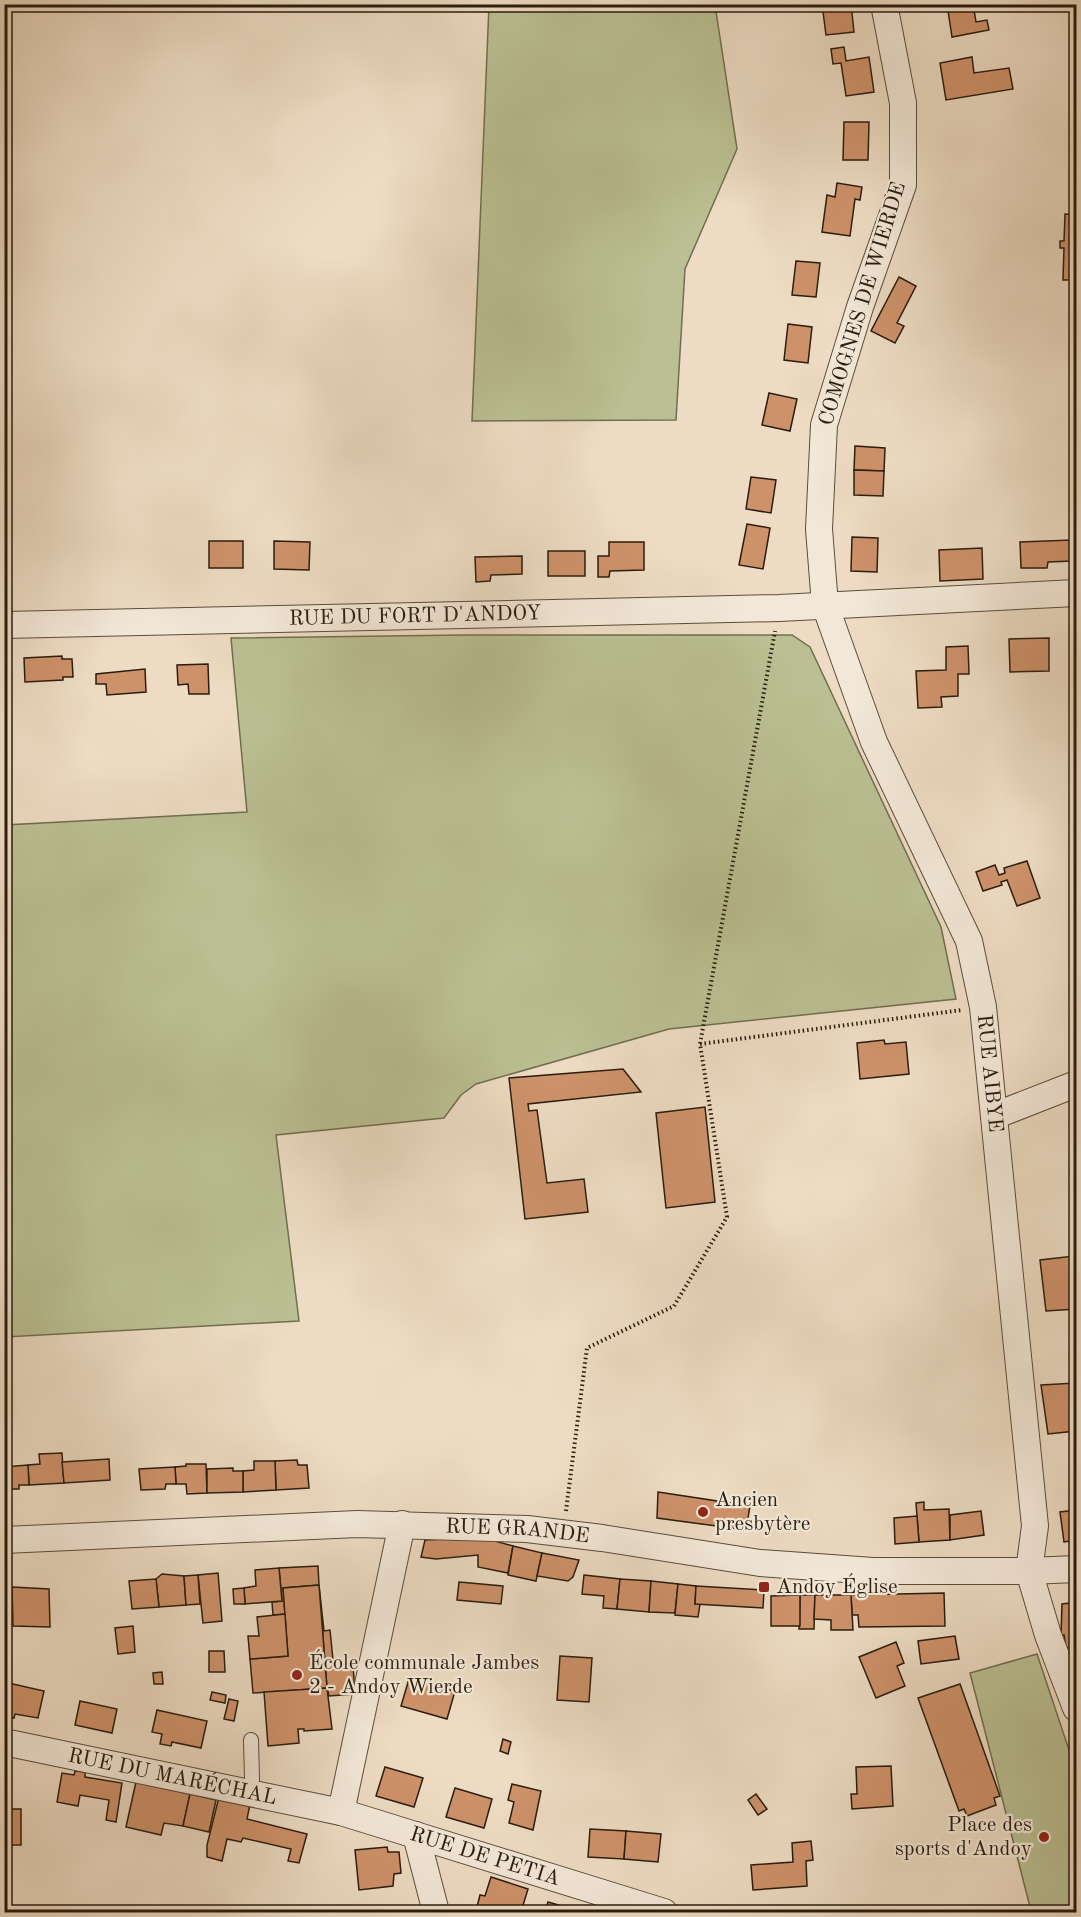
<svg xmlns="http://www.w3.org/2000/svg" width="1081" height="1917" viewBox="0 0 1081 1917" font-family="'Old Standard TT',serif">
<rect width="100%" height="100%" fill="#eddcc3"/>
<filter id="stains"><feTurbulence type="fractalNoise" baseFrequency=".00333" numOctaves="4"/><feColorMatrix values="0 0 0 0 .2 0 0 0 0 .09 0 0 0 0 .02 0 0 0 .5 -.17"/></filter>
<radialGradient id="worn" r=".72"><stop offset=".6" stop-color="#630" stop-opacity="0"/><stop offset="1" stop-color="#630" stop-opacity=".3"/></radialGradient>
<g fill="#bac093" stroke="#726e51" stroke-width="1.5">
<polygon points="489,5 715,5 737,149 685,269 676,420 472,421"/>
<polygon points="463,635 792,635 810,647 941,927 956,999 669,1029 476,1084 461,1095 444,1118 276,1135 299,1321 5,1337 5,825 247,812 231,638"/>
<polygon points="1037,1654 1076,1771 1076,1906 1054,1912 1032,1912 1029,1903 970,1673"/>
</g>
<g fill="#ce926b" stroke="#2a1d0f" stroke-width="1.5">
<polygon points="822,4 851,4 854,32 826,35"/>
<polygon points="947,4 973,4 976,22 987,20 989,30 952,37"/>
<polygon points="844,47 846,61 869,57 874,92 846,96 841,63 833,64 831,49"/>
<polygon points="972,57 974,73 1009,68 1013,89 946,100 940,63"/>
<polygon points="844,122 869,122 868,160 843,160"/>
<polygon points="837,183 862,187 860,200 855,199 850,236 822,232 827,195 835,197"/>
<polygon points="1065,214 1076,215 1076,280 1063,280 1064,248 1060,248 1060,241 1064,241"/>
<polygon points="796,261 820,263 816,297 792,295"/>
<polygon points="899,277 916,286 897,323 904,326 895,343 871,331"/>
<polygon points="788,324 812,327 808,363 784,360"/>
<polygon points="769,393 797,399 790,431 762,425"/>
<polygon points="855,446 885,448 884,471 854,470"/>
<polygon points="854,470 884,471 883,496 854,495"/>
<polygon points="751,477 776,480 771,513 746,509"/>
<polygon points="747,524 770,528 763,569 739,565"/>
<polygon points="852,537 878,538 877,572 851,571"/>
<polygon points="1072,540 1072,561 1048,562 1047,568 1021,568 1020,542"/>
<rect x="209" y="541" width="34" height="27"/>
<polygon points="274,541 310,542 309,570 274,569"/>
<polygon points="609,542 644,542 644,570 610,571 609,577 598,577 598,556 609,556"/>
<polygon points="982,548 983,579 940,581 939,550"/>
<rect x="548" y="551" width="37" height="25"/>
<polygon points="522,556 522,574 491,575 490,581 476,582 475,557"/>
<polygon points="1049,638 1049,671 1010,672 1009,639"/>
<polygon points="968,646 969,674 958,674 958,696 941,697 942,707 918,708 916,671 946,670 946,647"/>
<polygon points="62,656 62,659 72,659 73,677 63,677 63,680 25,682 24,658"/>
<polygon points="208,664 209,694 189,694 188,684 178,685 177,665"/>
<polygon points="145,669 146,692 107,695 106,684 96,684 96,674"/>
<polygon points="1027,861 1040,898 1017,906 1007,880 1001,882 1002,885 983,891 976,872 995,865 999,875 1005,873 1004,868"/>
<polygon points="884,1040 885,1044 906,1042 909,1074 860,1079 857,1043"/>
<polygon points="623,1069 641,1092 528,1104 529,1111 537,1110 547,1183 584,1179 588,1212 525,1219 509,1078"/>
<polygon points="705,1107 715,1202 666,1208 656,1113"/>
<polygon points="1074,1256 1076,1309 1046,1311 1040,1260"/>
<polygon points="1076,1383 1076,1431 1048,1434 1041,1385"/>
<polygon points="62,1453 64,1483 29,1485 28,1465 40,1464 39,1454"/>
<polygon points="109,1459 110,1480 64,1483 62,1462"/>
<polygon points="297,1460 298,1465 307,1465 309,1488 276,1490 275,1461"/>
<polygon points="254,1461 275,1461 276,1490 243,1492 243,1471 254,1470"/>
<polygon points="186,1464 206,1464 207,1493 187,1494 186,1484 176,1484 175,1467 186,1466"/>
<polygon points="28,1465 29,1485 19,1485 19,1489 4,1489 4,1467"/>
<polygon points="175,1467 176,1484 166,1484 165,1489 141,1490 139,1469"/>
<polygon points="233,1468 233,1471 243,1471 243,1492 207,1493 207,1469"/>
<polygon points="658,1492 750,1506 746,1530 657,1518"/>
<polygon points="924,1502 924,1510 949,1509 950,1540 919,1542 916,1503"/>
<polygon points="1076,1510 1076,1540 1064,1542 1060,1512"/>
<polygon points="981,1511 984,1535 950,1540 950,1515"/>
<polygon points="917,1516 919,1542 895,1544 894,1518"/>
<polygon points="481,1537 513,1546 508,1573 478,1567 478,1555 436,1559 421,1557 425,1540"/>
<polygon points="513,1546 542,1553 536,1581 508,1575"/>
<polygon points="542,1553 579,1560 573,1577 568,1581 537,1576"/>
<polygon points="318,1566 319,1585 283,1588 285,1614 273,1615 272,1602 282,1601 279,1568"/>
<polygon points="279,1568 282,1601 245,1604 244,1588 256,1586 255,1570"/>
<polygon points="218,1573 222,1621 203,1623 198,1575"/>
<polygon points="162,1574 184,1576 186,1605 159,1607 156,1579"/>
<polygon points="198,1575 200,1604 186,1605 184,1576"/>
<polygon points="584,1575 620,1579 617,1609 603,1608 604,1596 582,1594"/>
<polygon points="156,1579 159,1607 132,1609 129,1581"/>
<polygon points="620,1579 651,1581 649,1612 617,1609"/>
<polygon points="651,1581 678,1584 675,1613 649,1612"/>
<polygon points="459,1582 503,1586 501,1604 457,1600"/>
<polygon points="678,1584 696,1586 695,1604 700,1604 698,1617 675,1615"/>
<polygon points="319,1585 324,1631 330,1630 333,1660 327,1660 327,1667 353,1665 355,1694 329,1696 327,1688"/>
<polygon points="319,1585 327,1688 253,1693 250,1659 288,1656 283,1588"/>
<polygon points="696,1586 764,1590 763,1608 695,1604"/>
<polygon points="12,1587 49,1589 50,1627 13,1626"/>
<polygon points="244,1588 245,1604 234,1604 233,1589"/>
<polygon points="944,1593 945,1626 859,1627 858,1615 852,1615 851,1595"/>
<polygon points="800,1595 815,1595 814,1629 799,1629"/>
<polygon points="800,1595 800,1626 771,1626 771,1596"/>
<polygon points="815,1595 851,1595 853,1630 831,1630 831,1620 814,1619"/>
<polygon points="1070,1600 1076,1600 1076,1649 1074,1650 1074,1647 1066,1648 1064,1635 1061,1635 1062,1604 1070,1603"/>
<polygon points="285,1614 288,1656 250,1659 248,1636 259,1636 257,1617"/>
<polygon points="133,1626 135,1652 118,1654 115,1628"/>
<polygon points="955,1636 959,1659 921,1664 918,1641"/>
<polygon points="896,1642 904,1663 897,1666 905,1686 876,1698 859,1657"/>
<polygon points="209,1651 224,1651 225,1672 209,1672"/>
<polygon points="560,1656 592,1658 589,1702 557,1700"/>
<polygon points="162,1672 163,1684 154,1684 153,1673"/>
<polygon points="409,1679 455,1691 447,1719 401,1706"/>
<polygon points="4,1682 44,1691 38,1718 15,1714 14,1718 4,1716"/>
<polygon points="960,1684 1000,1796 994,1798 996,1805 967,1816 964,1809 959,1811 918,1698"/>
<polygon points="327,1688 332,1729 304,1731 304,1729 298,1729 299,1743 268,1746 264,1692"/>
<polygon points="212,1692 226,1695 225,1703 210,1700"/>
<polygon points="229,1699 238,1701 234,1721 224,1719"/>
<polygon points="80,1701 117,1709 112,1733 75,1725"/>
<polygon points="157,1710 207,1721 201,1748 172,1742 171,1746 160,1744 162,1734 152,1732"/>
<polygon points="503,1739 511,1742 508,1754 500,1751"/>
<polygon points="891,1766 893,1806 852,1809 851,1794 857,1794 856,1767"/>
<polygon points="385,1767 423,1778 414,1807 376,1796"/>
<polygon points="75,1771 85,1772 85,1777 122,1783 116,1822 106,1820 109,1800 80,1795 78,1806 57,1802 62,1773 74,1775"/>
<polygon points="136,1782 190,1794 183,1826 164,1823 161,1835 126,1827"/>
<polygon points="512,1784 541,1791 533,1830 509,1823 514,1802 508,1800"/>
<polygon points="455,1788 492,1799 484,1828 446,1817"/>
<polygon points="190,1794 216,1800 209,1832 183,1826"/>
<polygon points="756,1794 767,1809 758,1815 748,1800"/>
<polygon points="219,1797 250,1804 247,1819 307,1834 299,1863 288,1861 291,1849 243,1838 241,1842 227,1839 222,1861 207,1857 207,1845"/>
<rect x="4" y="1809" width="17" height="36"/>
<polygon points="590,1829 626,1831 624,1859 588,1857"/>
<polygon points="626,1831 661,1834 658,1862 624,1859"/>
<polygon points="811,1841 813,1860 806,1861 807,1886 753,1890 751,1865 793,1862 792,1843"/>
<polygon points="387,1847 388,1852 399,1852 401,1873 394,1874 393,1886 359,1890 355,1850"/>
<polygon points="491,1877 528,1889 521,1912 491,1911 481,1912 476,1911 480,1895 485,1896"/>
<polygon points="548,1902 583,1912 545,1912"/>
</g>
<g fill="none" stroke-linecap="round" stroke-linejoin="round">
<g stroke="#5b4d3c" stroke-width="16">
<polyline id="lane" points="250,1793 252,1779 251,1740"/>
</g>
<g stroke="#5b4d3c" stroke-width="28">
<g id="street">
<path id="s1" d="M884,4L903,103V185L860,307L824,425L819,529L825,605L874,742L969,941L983,1007L1035,1526L1029,1571L1048,1635L1076,1708"/>
<path id="s2" d="M4,625L779,608L1076,593"/>
<polyline points="994,1116 1076,1084"/>
<path id="s3" d="M4,1540L357,1524L527,1529L602,1538L760,1563L873,1571H1029L1076,1569"/>
<path id="s4" d="M4,1742L341,1812L664,1912"/>
<polyline points="341,1812 402,1524"/>
<polyline points="416,1835 436,1912"/>
</g>
</g>
<g stroke="#2a1d0f" stroke-width="4" stroke-dasharray="1.5 3" stroke-linecap="butt">
<polyline points="700,1044 962,1010"/>
<polyline points="566,1511 587,1348 674,1306 727,1217 700,1044 775,631"/>
</g>
<use href="#lane" stroke="#f3e8d8" stroke-width="14"/>
<use href="#street" stroke="#f3e8d8" stroke-width="26"/>
</g>
<g fill="#8f2418" stroke="#f3e8d8" stroke-width="2">
<circle cx="703" cy="1512" r="6"/>
<rect x="758" y="1581" width="12" height="12" rx="3"/>
<circle cx="297" cy="1675" r="6"/>
<circle cx="1044" cy="1837" r="6"/>
</g>
<g text-anchor="middle" dominant-baseline="central" stroke-width="4.5" stroke-linejoin="round" paint-order="stroke">
<g font-size="21" fill="#2a1d0f" stroke="#f3e8d8">
<text transform="translate(863 304) rotate(-73)">COMOGNES DE WIERDE</text>
<text stroke="none"><textPath href="#s2" startOffset="411">RUE DU FORT D'ANDOY</textPath></text>
<text stroke="none"><textPath href="#s1" startOffset="1116">RUE AIBYE</textPath></text>
<text stroke="none"><textPath href="#s3" startOffset="514">RUE GRANDE</textPath></text>
<text stroke="none"><textPath href="#s4" startOffset="172">RUE DU MARÉCHAL</textPath></text>
<text stroke="none"><textPath href="#s4" startOffset="495">RUE DE PETIA</textPath></text>
</g>
<g font-size="21" fill="#2a1d0f" stroke="#f3e8d8" text-anchor="start">
<text x="715" y="1500">Ancien<tspan x="715" dy="24">presbytère</tspan></text>
<text x="776" y="1587">Andoy Église</text>
<text x="309" y="1663">École communale Jambes<tspan x="309" dy="24">2 - Andoy Wierde</tspan></text>
<text x="1032" y="1825" text-anchor="end">Place des<tspan x="1032" dy="24">sports d'Andoy</tspan></text>
</g>
</g>
<rect width="1081" height="1917" fill="none" stroke="#eddcc3" stroke-width="24"/>
<rect x="6" y="6" width="1069" height="1905" fill="none" stroke="#2a1d0f" stroke-width="3"/>
<rect x="12" y="12" width="1057" height="1893" fill="none" stroke="#2a1d0f" stroke-width="1.5"/>
<rect width="100%" height="100%" filter="url(#stains)"/>
<rect width="100%" height="100%" fill="url(#worn)"/>
</svg>
